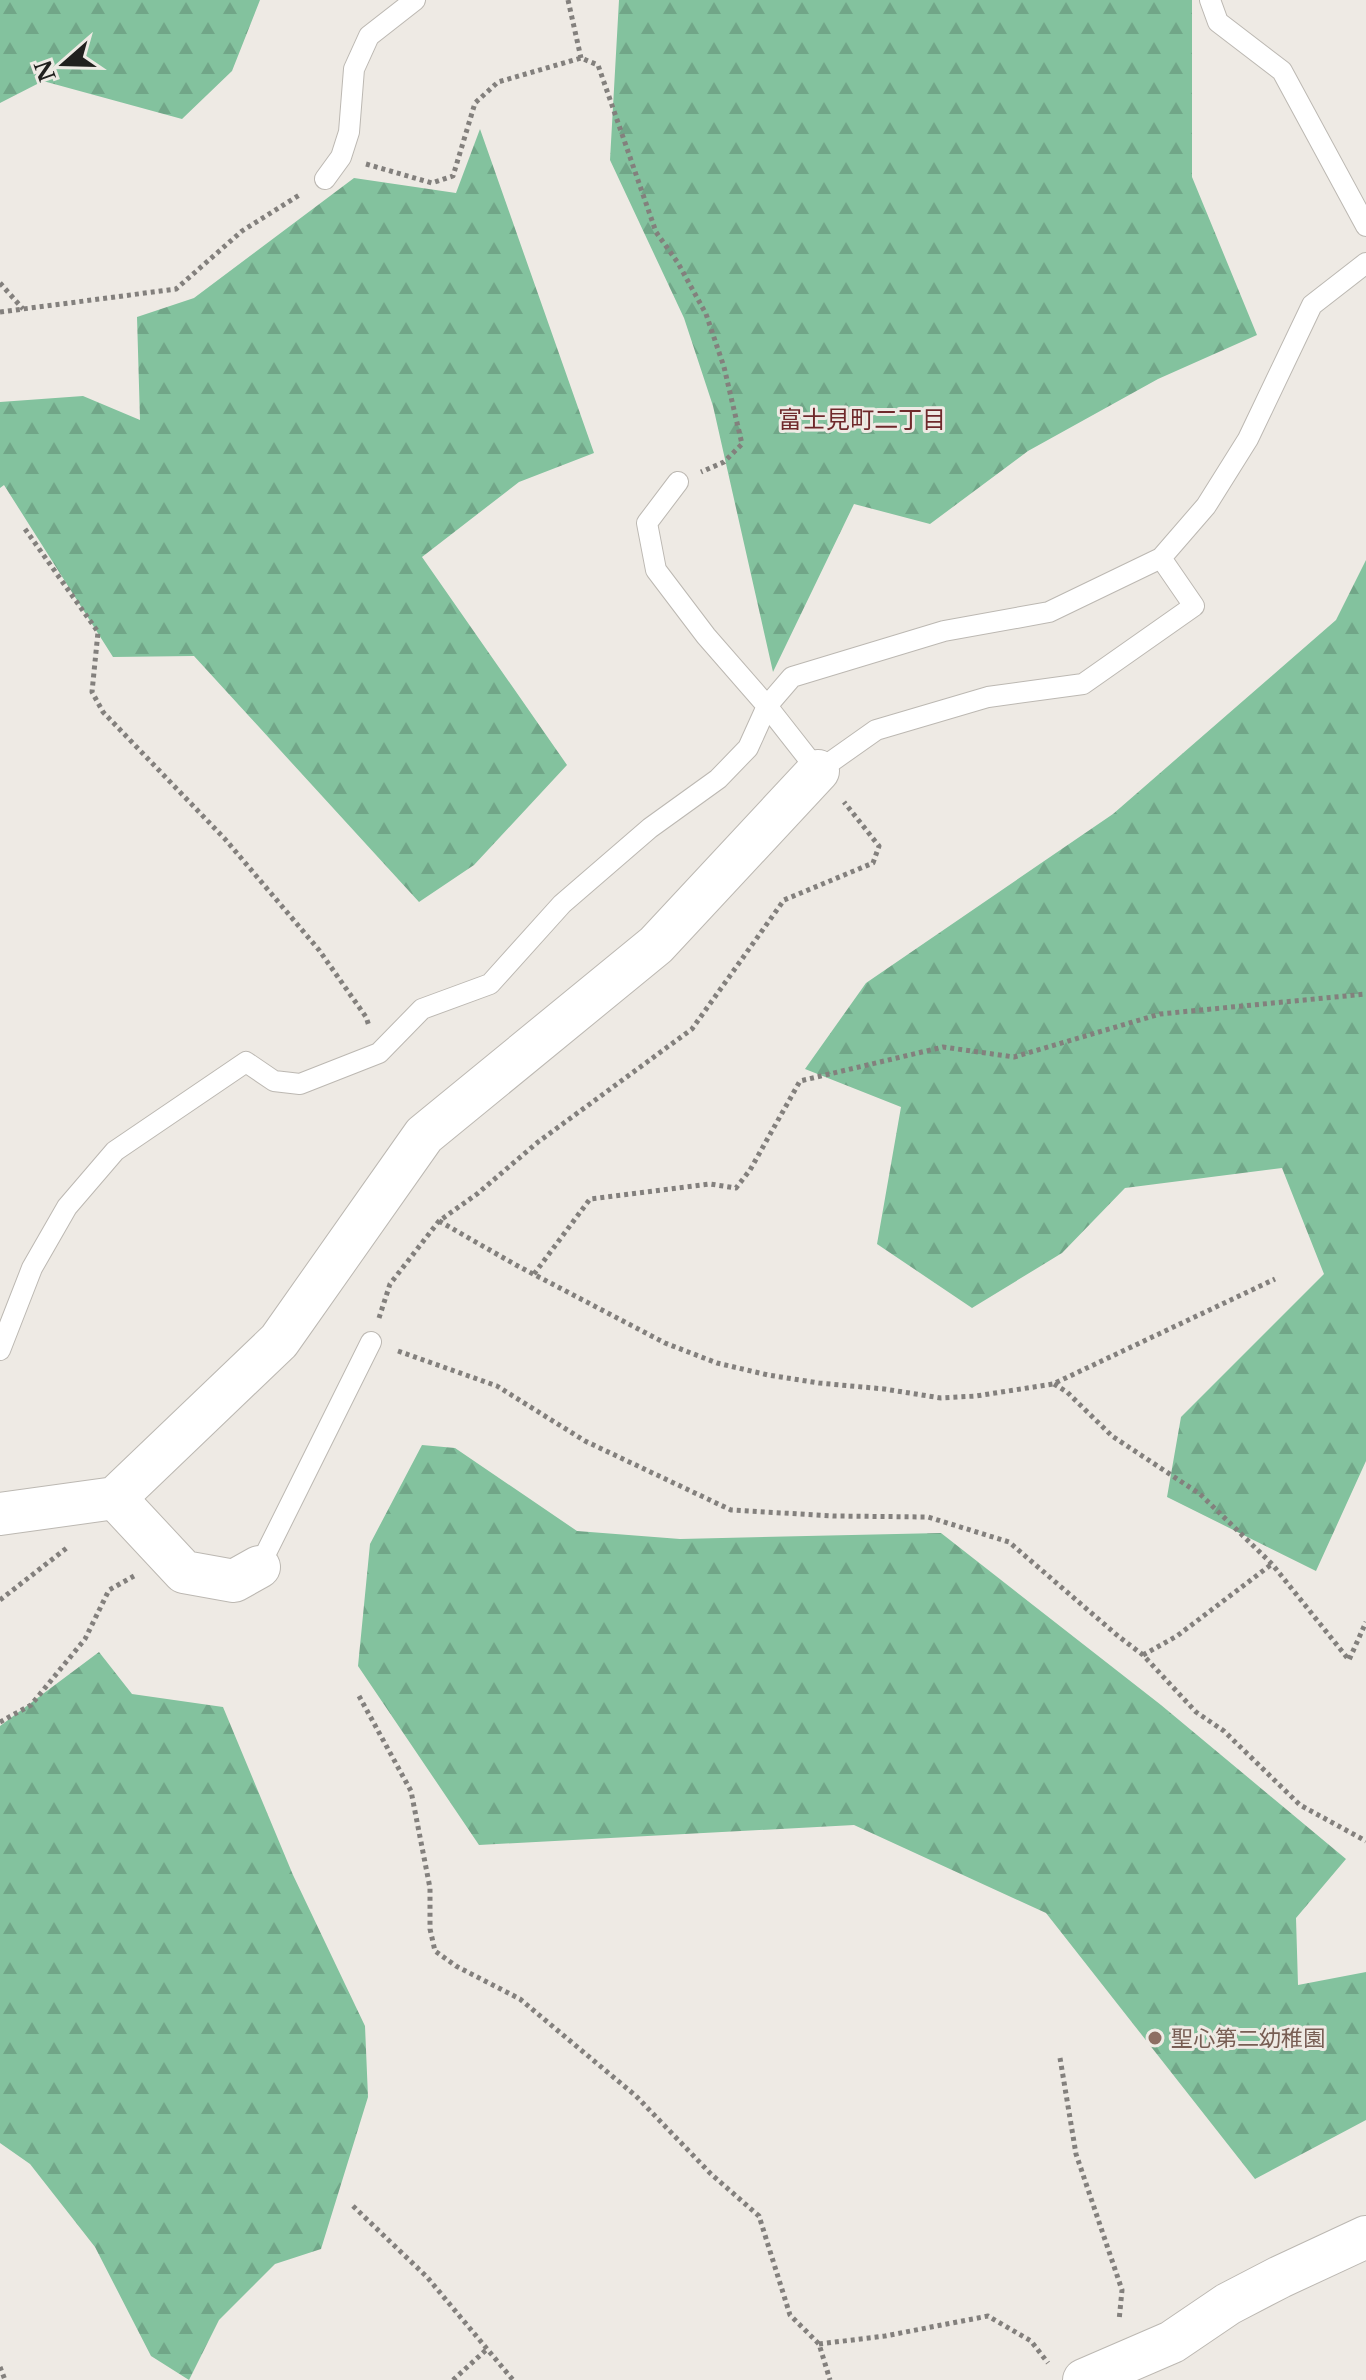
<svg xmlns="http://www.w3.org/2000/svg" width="1366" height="2380" viewBox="0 0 1366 2380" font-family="'Libre Baskerville','Noto Sans JP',serif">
<defs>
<pattern id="forest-firs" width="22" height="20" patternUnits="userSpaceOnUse" patternTransform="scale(2)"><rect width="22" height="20" fill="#83c29e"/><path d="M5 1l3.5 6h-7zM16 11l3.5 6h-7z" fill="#71a688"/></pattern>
</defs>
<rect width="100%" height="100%" fill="#eeeae4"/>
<g fill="url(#forest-firs)">
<polygon points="0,0 260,0 232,71 182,119 43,81 0,103"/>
<polygon points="619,0 1192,0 1192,177 1257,335 1158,379 1028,451 930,524 854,504 773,672 713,406 684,318 610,160"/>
<polygon points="480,129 594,453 519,482 422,557 567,765 474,865 419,902 194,656 113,657 4,485 0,488 0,402 83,396 140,420 137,317 194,298 354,178 456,193"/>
<polygon points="1366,560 1366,1461 1316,1571 1167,1497 1181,1417 1324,1274 1282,1168 1125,1188 1062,1253 972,1308 877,1244 901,1107 805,1069 866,983 1113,814 1336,620"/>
<polygon points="422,1445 455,1448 577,1531 680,1539 941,1533 1161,1705 1346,1859 1296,1918 1298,1985 1366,1972 1366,2120 1255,2179 1046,1913 854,1825 479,1845 358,1666 370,1544"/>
<polygon points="99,1652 132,1694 223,1707 293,1875 365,2026 368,2097 321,2249 275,2264 219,2320 189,2380 151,2356 95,2247 30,2164 0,2143 0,1726"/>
</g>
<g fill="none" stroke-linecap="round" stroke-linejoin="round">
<g stroke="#bcb8b2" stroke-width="22">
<g id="service">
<polyline points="1210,0 1218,22 1282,71 1366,226"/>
<polyline points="325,179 341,157 349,132 354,69 369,36 415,0"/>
<polyline points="1161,558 1194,606 1083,684 988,697 876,730 818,771 767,706 792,677 944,631 1049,612 1161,558 1206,506 1248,439 1312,305 1366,263"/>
<polyline points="0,1350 32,1268 67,1207 115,1151 246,1062 274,1081 300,1084 379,1053 422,1009 490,984 562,904 650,828 718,779 748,748 767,706 706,636 656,570 647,523 678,482"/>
<polyline points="259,1567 371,1342"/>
</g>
</g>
<g stroke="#bcb8b2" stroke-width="44">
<g id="minor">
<polyline points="115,1498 184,1572 234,1581 259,1567"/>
<polyline points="0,1514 115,1498 279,1341 424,1135 656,945 818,771"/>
<polyline points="1084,2380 1172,2342 1228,2304 1280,2277 1366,2237"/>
</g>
</g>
<g stroke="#83807d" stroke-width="5" stroke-dasharray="4 4" stroke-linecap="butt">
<polyline points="568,0 581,58"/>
<polyline points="366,164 432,183 453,176 475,103 498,82 581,58 598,65 656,232 678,263 706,314 724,367 742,444 724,462 701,472"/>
<polyline points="0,283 23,309"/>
<polyline points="0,312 176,289 242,231 301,194"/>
<polyline points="25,529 98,632 92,692 103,712 225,839 319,950 366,1017 369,1026"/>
<polyline points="439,1221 516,1265 665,1343 717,1363 768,1375 819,1383 884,1389 941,1398 976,1396 1053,1384 1275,1279"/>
<polyline points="534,1274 590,1199 710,1184 736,1188 750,1170 800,1081 943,1047 1014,1057 1160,1014 1366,994"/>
<polyline points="379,1318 390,1284 439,1221 477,1194 538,1142 692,1029 784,900 873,863 879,846 844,802"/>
<polyline points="398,1351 497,1386 585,1441 731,1510 834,1516 928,1517 1009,1542 1118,1636 1143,1655 1196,1712 1224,1731 1300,1805 1366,1841"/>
<polyline points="1054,1384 1067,1392 1112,1436 1200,1494 1272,1564 1349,1660 1366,1622"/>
<polyline points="0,1600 68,1547"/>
<polyline points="1143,1655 1177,1636 1272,1564"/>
<polyline points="359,1696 411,1791 430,1888 430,1929 435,1951 456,1966 520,1999 636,2096 711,2174 759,2216 790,2315 819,2344 830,2380"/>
<polyline points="0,1722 31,1705 85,1639 109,1590 134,1576"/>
<polyline points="1060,2058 1076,2154 1122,2290 1119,2321"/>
<polyline points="353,2206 427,2277 513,2380"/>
<polyline points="819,2344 885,2336 988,2316 1031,2341 1048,2363"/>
<polyline points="0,2367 5,2380"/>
<polyline points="453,2380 486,2350"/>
</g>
<use href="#service" stroke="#fff" stroke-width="20"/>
<use href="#minor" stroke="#fff" stroke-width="42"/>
</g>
<circle fill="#8d6e63" stroke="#eeeae4" stroke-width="3" cx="1155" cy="2038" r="8"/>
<g text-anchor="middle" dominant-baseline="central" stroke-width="6" stroke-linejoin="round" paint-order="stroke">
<g font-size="22" fill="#785e54" stroke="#eeeae4" text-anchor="start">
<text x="1171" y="2038">聖心第二幼稚園</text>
</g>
<g font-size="24" fill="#6f292b" stroke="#eeeae4">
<text x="862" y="419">富士見町二丁目</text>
</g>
</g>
<g transform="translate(64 64) rotate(250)" stroke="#eeeae4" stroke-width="6" paint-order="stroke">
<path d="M0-6L14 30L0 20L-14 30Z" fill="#21201e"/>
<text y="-12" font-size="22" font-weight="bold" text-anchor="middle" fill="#21201e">N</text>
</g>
</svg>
